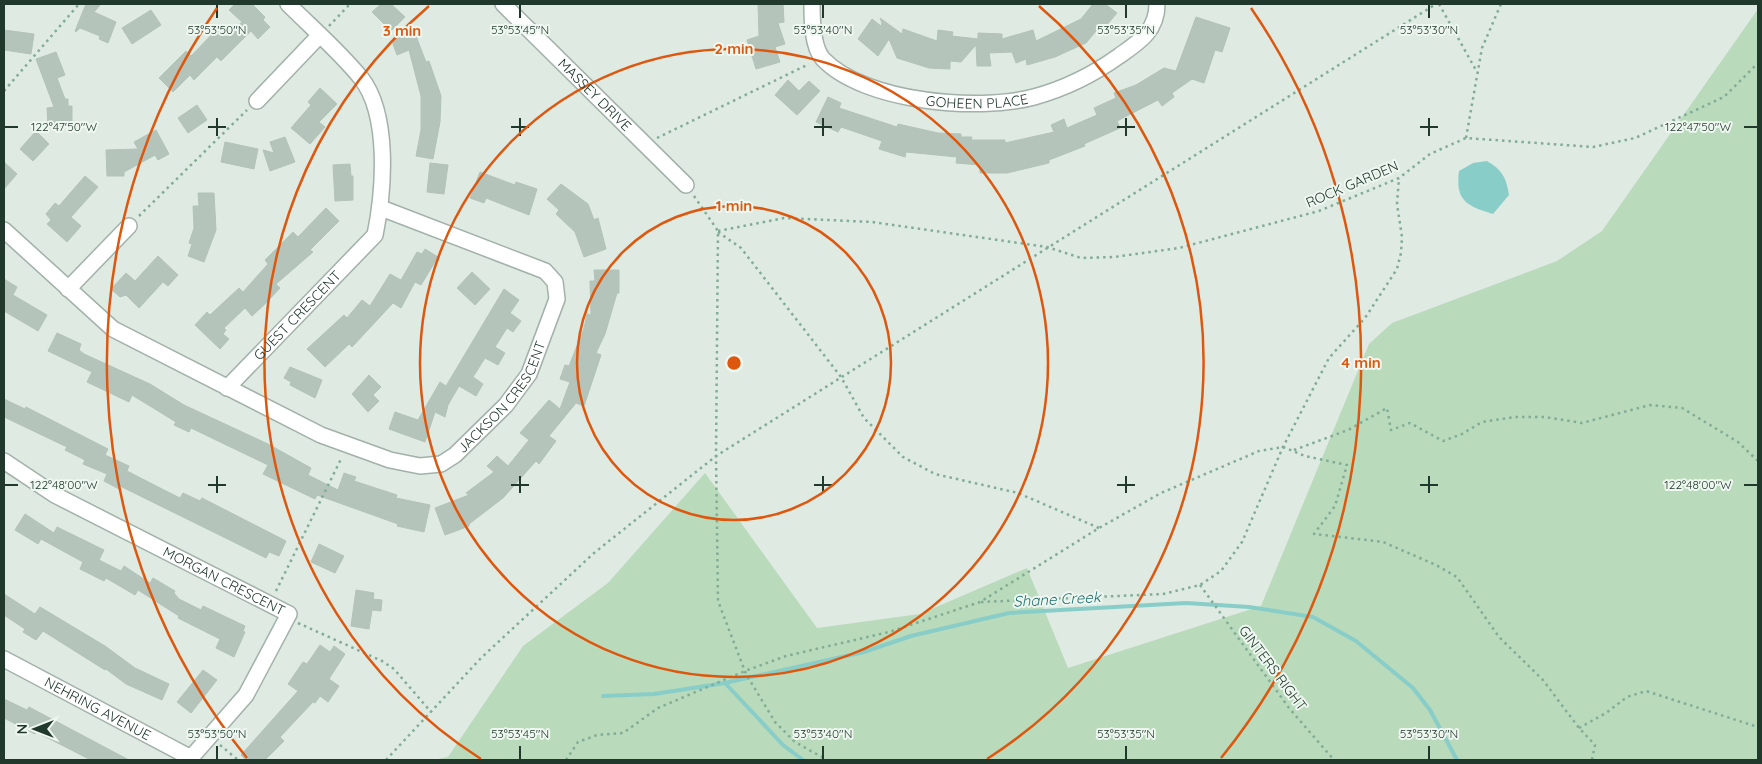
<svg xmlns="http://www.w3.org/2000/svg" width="1762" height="764" viewBox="0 0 1762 764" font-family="Quicksand,sans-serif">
<rect width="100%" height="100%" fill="#dfeae3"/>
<polygon fill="#b9dabb" points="1758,9 1758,760 433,760 448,757 523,646 608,583 705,473 817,628 920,614 1027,568 1068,668 1261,606 1369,344 1392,323 1557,261 1602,231"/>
<path fill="#89cdc9" d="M1487,161C1502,170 1506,177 1509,195L1493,214C1467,206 1455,201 1459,171L1473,163Z"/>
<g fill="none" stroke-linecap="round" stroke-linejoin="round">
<g stroke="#89cdc9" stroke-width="4">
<polyline points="725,683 783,745 803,760"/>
<polyline points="603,696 654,694 725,683 864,652 911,636 1009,613 1186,603 1249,607 1313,617 1356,641 1413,688 1430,710 1457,760"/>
</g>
</g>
<g fill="#b5c4bb" stroke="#b2c3b8">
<polygon points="86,4 101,4 94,12 116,22 108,43 99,39 100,36 80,28 76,32 75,31"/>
<polygon points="235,4 252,4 265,17 263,20 270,27 258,39 251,31 221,61 217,57 194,80 190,75 173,92 159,78 186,51 191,56 217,29 226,37 242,22 229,10"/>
<polygon points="381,4 391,4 405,17 391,31 372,12"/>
<polygon points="758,4 783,4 784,22 778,23 785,44 775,47 780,62 756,69 747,40 759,36"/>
<polygon points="1093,4 1105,4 1117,13 1105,27 1102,24 1086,43 1055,57 1027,65 1026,59 1016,63 1012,52 989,53 991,66 977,66 976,45 961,62 950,61 950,69 929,68 897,58 889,39 878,56 858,39 872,19 881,26 882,23 880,18 902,34 903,29 937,41 938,30 953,32 952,36 978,39 978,33 1002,34 1002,39 1033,30 1036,41 1081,19"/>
<polygon points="151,10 161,25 132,44 122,28"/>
<polygon points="1196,17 1230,28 1222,52 1215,50 1204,83 1192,79 1172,93 1174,97 1162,106 1158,100 1117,121 1120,128 1084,144 1085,146 1049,160 1049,163 1007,173 980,173 980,165 956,163 957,157 906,152 905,157 879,149 882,141 841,127 838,132 816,122 828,97 841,103 839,108 897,127 898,124 938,133 961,134 961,137 972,137 971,140 1005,140 1005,143 1054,132 1051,125 1064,119 1067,128 1097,115 1094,108 1116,98 1114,93 1136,85 1164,68 1176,71"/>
<polygon points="4,30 34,34 31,54 4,50"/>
<polygon points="414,31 426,62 429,61 441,96 440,122 433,159 416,156 421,130 421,96 409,50 397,55 393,44 393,40"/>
<polygon points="56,52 65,75 57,78 65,99 68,99 68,106 72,106 72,126 48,127 47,108 54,107 36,59"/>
<polygon points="788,80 799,91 809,81 820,91 797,115 775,95"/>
<polygon points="320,88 337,104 319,122 325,127 310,144 291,128 311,105 308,102"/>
<polygon points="197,105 207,120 188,133 178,118"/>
<polygon points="156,130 169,154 158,160 155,155 124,172 124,176 107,176 106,150 138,149 134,142"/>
<polygon points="36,131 49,144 33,161 20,149"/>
<polygon points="285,137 295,162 270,171 263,150 274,153 270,142"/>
<polygon points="225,142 258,149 254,169 221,162"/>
<polygon points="4,162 17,174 4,189"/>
<polygon points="430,163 448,165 444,194 427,192"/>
<polygon points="350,164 351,176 353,176 353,200 335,201 333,165"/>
<polygon points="480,172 515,185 516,182 537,189 529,215 486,198 484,203 470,198"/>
<polygon points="85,176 98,187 71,217 81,226 67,242 47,224 51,220 46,214 55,203 59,206"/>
<polygon points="561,184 588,204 594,220 598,218 606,249 584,257 575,232 556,214 559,210 547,199"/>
<polygon points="198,193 214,193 216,230 204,262 188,256 192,244 189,243 194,228 193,206 199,206"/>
<polygon points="326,208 339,221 310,250 313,252 276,284 280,288 266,303 252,316 245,308 224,328 226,330 223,334 229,339 220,349 195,325 207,312 210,315 239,288 243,292 268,264 265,260 293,232 298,237"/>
<polygon points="425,249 438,257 421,285 415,282 401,308 393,303 352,347 349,344 325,367 307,349 344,315 347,318 362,300 370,306 390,274 401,280 417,252 422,254"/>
<polygon points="158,256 178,275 168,286 163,282 139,308 126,295 120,297 111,289 126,273 135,281"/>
<polygon points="594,270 619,270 619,293 617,293 605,334 596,353 601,355 584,406 576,403 549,436 556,441 539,464 536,461 503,498 469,524 469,526 445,535 435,508 469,495 466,493 494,472 487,466 497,456 508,466 529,440 520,433 549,400 560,409 570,382 560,379 565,365 569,366 584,328 587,314 591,315 590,281 595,281"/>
<polygon points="472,272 490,289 475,305 457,288"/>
<polygon points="4,279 17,287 13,295 47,315 38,331 4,311"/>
<polygon points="504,289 519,300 510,313 521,321 513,332 507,328 495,347 505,353 498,365 485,358 473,377 483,384 476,396 459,386 448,405 445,417 435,412 425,442 389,429 395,412 418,420 440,382 446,386"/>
<polygon points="57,333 81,344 79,350 84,354 150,384 184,405 268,444 311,468 308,475 338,490 344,473 356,477 354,481 397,495 396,498 430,505 424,532 397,526 398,524 317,495 315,499 263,474 268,465 191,428 189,432 174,425 176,422 132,395 129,402 87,382 92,372 48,351"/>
<polygon points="290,367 322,380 315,398 290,385 291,382 284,378"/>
<polygon points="369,375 381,387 373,395 379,401 368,412 352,394"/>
<polygon points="4,399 25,409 26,407 108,449 105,455 129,466 127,471 162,489 180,498 183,493 200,501 202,498 286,541 279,556 269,552 266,558 120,486 119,489 104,481 107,474 83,464 85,460 65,450 67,447 4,417"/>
<polygon points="25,514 54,533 57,527 104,550 99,560 121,571 124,566 150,583 153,578 175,591 174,593 179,599 201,610 203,606 245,626 243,631 245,632 234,657 216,648 220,639 178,618 179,616 138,590 135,595 106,578 104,581 80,569 83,562 41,539 38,544 15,530"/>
<polygon points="319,544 344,556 335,573 311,562"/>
<polygon points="356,590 374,593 373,599 382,600 381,611 372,610 369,629 351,626"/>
<polygon points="4,594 35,614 40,607 105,646 135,668 169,684 162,700 126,684 106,669 105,670 43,631 36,640 23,632 25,629 4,615"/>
<polygon points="320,645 330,652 334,646 345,654 329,679 339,686 328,702 320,696 315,703 313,702 280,737 284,741 265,760 246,760 241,755 298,691 288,684 303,662 307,664"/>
<polygon points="203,670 217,680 191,713 177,702"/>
<polygon points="4,699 27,710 29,707 129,760 91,760 36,732 35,734 4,718"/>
</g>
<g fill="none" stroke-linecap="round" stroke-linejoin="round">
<g stroke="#a2b1a9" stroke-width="18">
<g id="minor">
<path id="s1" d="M503,4L686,185"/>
<path id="s2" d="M812,4C812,19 812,47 823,59C864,102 978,112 1034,97C1063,89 1094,74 1119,56C1139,42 1157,31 1157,4"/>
<polyline points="257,101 319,36"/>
<path id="s3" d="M4,230L113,329L321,435L390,460L420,466L441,464L455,455L506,405L529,374L557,299L555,282L545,271L381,208"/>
<polyline points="68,289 129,226"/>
<path id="s4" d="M227,388L375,235C384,191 390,115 361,78C339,51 312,28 288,4"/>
<path id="s5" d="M4,461L55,495L289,614L246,695L189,760"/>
<path id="s6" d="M4,659L191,758"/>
</g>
</g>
<g stroke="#81ac95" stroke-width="2.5" stroke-dasharray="2.5 4" stroke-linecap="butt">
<polyline points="1439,4 1477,72"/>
<polyline points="329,26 350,4"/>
<polyline points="4,91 79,4"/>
<polyline points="657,138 809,64"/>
<polyline points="1466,138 1482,48 1501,4"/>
<polyline points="694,196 718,231 716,456 718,601 746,674 775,722 795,742 827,760"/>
<polyline points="139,216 247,110"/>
<polyline points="718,231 784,218 872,222 1047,247 1081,258 1114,257 1179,248 1319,211 1399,178 1430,154 1466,138 1593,147 1635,138 1724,97 1758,63"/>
<polyline points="718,232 741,248 841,377 864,418 903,457 935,474 1018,493 1099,528"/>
<polyline points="1294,450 1348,430 1387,408 1391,430 1410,423 1443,441 1462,434 1482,422 1515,417 1545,417 1582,423 1650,405 1682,408 1738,442 1758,461"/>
<polyline points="1200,585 1289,708 1334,760"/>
<polyline points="276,591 342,457"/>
<polyline points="981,602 1163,594 1200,585 1221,571 1242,542 1283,447 1329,358 1365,318 1397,269 1401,253 1402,237 1397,204 1399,178"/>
<polyline points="298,623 382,661 394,669 431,712"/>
<polyline points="1579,728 1606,713 1627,697 1646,691 1758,727"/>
<polyline points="220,745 238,760"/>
<polyline points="386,760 481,658 594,553 716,456 1436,4"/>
<polyline points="566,760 578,742 597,735 623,733 658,708 745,671 786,656 889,632 980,602 1099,528 1161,493 1259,451 1283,447 1305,456 1347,465 1335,506 1314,534 1383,542 1436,565 1457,577 1499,637 1543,680 1579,728 1595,745 1592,760"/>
</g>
<use href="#minor" stroke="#fff" stroke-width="15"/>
</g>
<path fill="none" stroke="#21392d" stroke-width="2" d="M217,5V18M520,5V18M823,5V18M1126,5V18M1429,5V18M217,118V136M520,118V136M823,118V136M1126,118V136M1429,118V136M5,127H18M208,127H226M511,127H529M814,127H832M1117,127H1135M1420,127H1438M1744,127H1757M217,476V493M520,476V493M823,476V493M1126,476V493M1429,476V493M5,485H18M208,485H226M511,485H529M814,485H832M1117,485H1135M1420,485H1438M1744,485H1757M217,746V759M520,746V759M823,746V759M1126,746V759M1429,746V759"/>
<g fill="none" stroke="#de570e" stroke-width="2.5">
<circle cx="734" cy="363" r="157"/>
<circle cx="734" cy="363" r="314"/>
<path d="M481 759A470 470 0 0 1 429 6M1039 6A470 470 0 0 1 987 759"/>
<path d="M247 758A627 627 0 0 1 217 8M1251 8A627 627 0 0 1 1221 758"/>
</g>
<g text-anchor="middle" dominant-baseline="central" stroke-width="4" stroke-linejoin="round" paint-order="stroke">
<g font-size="14" fill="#21392d" stroke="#eff7f1">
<text stroke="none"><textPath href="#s1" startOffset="129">MASSEY DRIVE</textPath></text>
<text stroke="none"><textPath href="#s2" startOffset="221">GOHEEN PLACE</textPath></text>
<text transform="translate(1352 184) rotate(-23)">ROCK GARDEN</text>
<text stroke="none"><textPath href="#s4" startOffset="101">GUEST CRESCENT</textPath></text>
<text stroke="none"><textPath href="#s3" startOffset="598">JACKSON CRESCENT</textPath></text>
<text stroke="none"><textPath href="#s5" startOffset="251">MORGAN CRESCENT</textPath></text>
<text transform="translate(1273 668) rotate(53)">GINTERS RIGHT</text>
<text stroke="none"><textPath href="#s6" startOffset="106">NEHRING AVENUE</textPath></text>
</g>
<g font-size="15" font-style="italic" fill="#1f716e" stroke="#eff7f1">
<text transform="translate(1057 599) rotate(-3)">Shane Creek</text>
</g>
</g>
<g font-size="12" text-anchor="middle" fill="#21392d" stroke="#eff7f1" stroke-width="4" stroke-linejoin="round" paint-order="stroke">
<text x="217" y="34">53°53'50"N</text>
<text x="520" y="34">53°53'45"N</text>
<text x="823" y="34">53°53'40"N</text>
<text x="1126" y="34">53°53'35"N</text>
<text x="1429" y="34">53°53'30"N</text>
<text x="1698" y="131">122°47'50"W</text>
<text x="64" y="131">122°47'50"W</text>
<text x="1698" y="489">122°48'00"W</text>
<text x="64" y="489">122°48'00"W</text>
<text x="217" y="738">53°53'50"N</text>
<text x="520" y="738">53°53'45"N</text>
<text x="823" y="738">53°53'40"N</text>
<text x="1126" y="738">53°53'35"N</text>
<text x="1429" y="738">53°53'30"N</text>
</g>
<circle cx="734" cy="363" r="8" fill="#de570e" stroke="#eff7f1" stroke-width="2.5"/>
<g font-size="15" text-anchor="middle" font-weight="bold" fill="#de570e" stroke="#eff7f1" stroke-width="4" stroke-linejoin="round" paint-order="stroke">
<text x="402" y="36">3 min</text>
<text x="734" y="54">2 min</text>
<text x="734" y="211">1 min</text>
<text x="1361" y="368">4 min</text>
</g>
<rect width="1762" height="764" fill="none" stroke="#21392d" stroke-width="10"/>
<g transform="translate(35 729) rotate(270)" stroke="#eff7f1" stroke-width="4" paint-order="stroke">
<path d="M0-4L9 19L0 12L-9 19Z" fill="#21392d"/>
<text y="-8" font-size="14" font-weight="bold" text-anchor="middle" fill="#21392d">N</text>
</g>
</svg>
